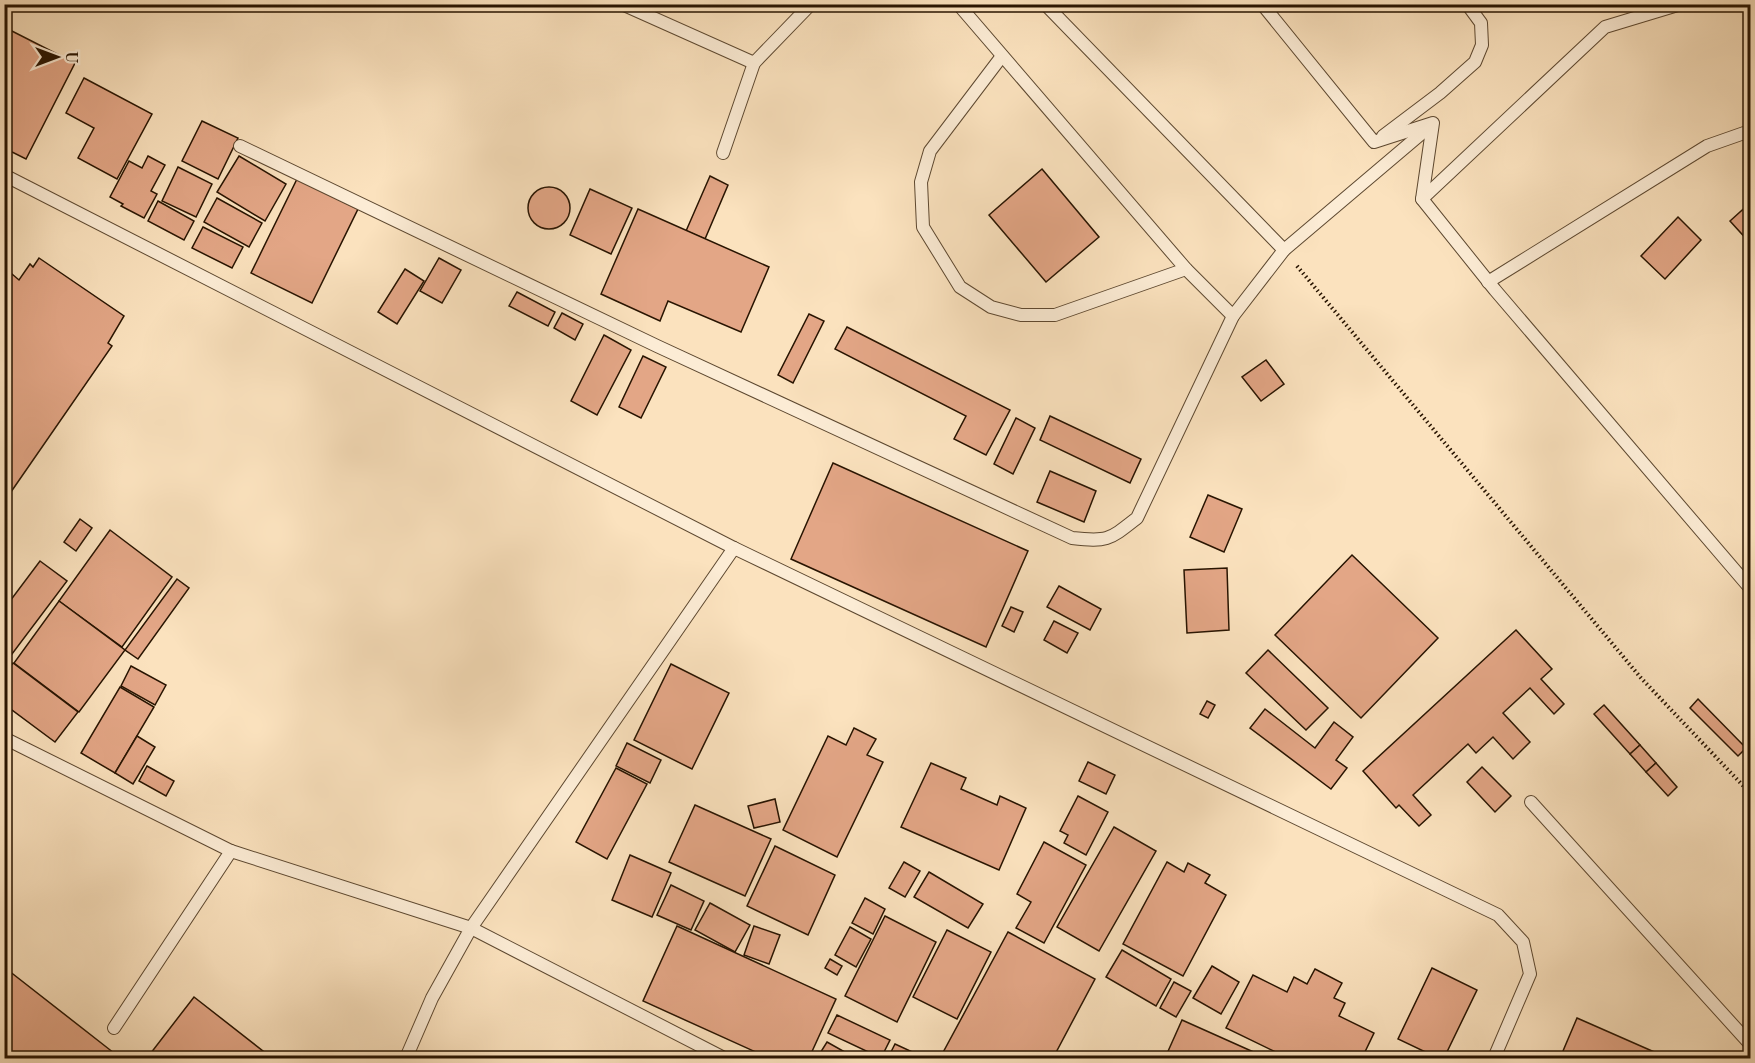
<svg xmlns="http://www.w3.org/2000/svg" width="1755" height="1063" viewBox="0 0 1755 1063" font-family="'Old Standard TT',serif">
<rect width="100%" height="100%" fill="#fbe2be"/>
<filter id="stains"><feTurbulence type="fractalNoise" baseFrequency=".00333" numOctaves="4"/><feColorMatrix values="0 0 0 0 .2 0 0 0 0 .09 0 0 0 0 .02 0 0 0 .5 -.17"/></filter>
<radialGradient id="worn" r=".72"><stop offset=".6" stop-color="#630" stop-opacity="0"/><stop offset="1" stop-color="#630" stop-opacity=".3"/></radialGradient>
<g fill="#e3a686" stroke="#281401" stroke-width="1.5">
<polygon points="4,27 75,63 26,159 4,148"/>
<polygon points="84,78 152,114 117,179 78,158 94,128 66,113"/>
<polygon points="202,121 238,138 218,179 182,161"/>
<polygon points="148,156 165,165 151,191 157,194 144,218 121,206 123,204 110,197 129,161 142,168"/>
<polygon points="239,156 286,184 265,221 217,192"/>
<polygon points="178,167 212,184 196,217 162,201"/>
<polygon points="1042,169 1099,237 1046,282 989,215"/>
<polygon points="710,176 728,185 705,239 686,231"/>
<polygon points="297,179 358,209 312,303 251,273"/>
<circle cx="549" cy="208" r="21"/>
<polygon points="590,189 632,208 611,254 570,235"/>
<polygon points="217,198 262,223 249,247 204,222"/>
<polygon points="158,201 194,221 184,240 148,221"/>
<polygon points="1750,203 1750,243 1730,221"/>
<polygon points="638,209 769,267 741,332 668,301 660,321 601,294"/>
<polygon points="1678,217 1701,240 1665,279 1641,256"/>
<polygon points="203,227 243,247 232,268 192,248"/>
<polygon points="39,258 124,316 108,343 112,346 4,502 4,284 12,274 19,280 30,264 33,267"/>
<polygon points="439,258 461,270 442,303 420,291"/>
<polygon points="405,269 424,281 397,324 378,312"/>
<polygon points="517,292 555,312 548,326 509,306"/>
<polygon points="562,313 583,324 575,340 554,328"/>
<polygon points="809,314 824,321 793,383 778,375"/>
<polygon points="847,327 1010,410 986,455 954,439 966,416 835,349"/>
<polygon points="604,335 631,350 597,415 571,401"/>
<polygon points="643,356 666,367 641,418 619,407"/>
<polygon points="1266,360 1284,384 1261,401 1242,377"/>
<polygon points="1050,416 1141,459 1130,483 1040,440"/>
<polygon points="1016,418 1035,428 1013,474 994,464"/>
<polygon points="833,463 1028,551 986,647 791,559"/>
<polygon points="1050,471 1096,491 1084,522 1037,502"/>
<polygon points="1208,495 1242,509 1224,552 1190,537"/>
<polygon points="80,519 92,528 76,551 64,542"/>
<polygon points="110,530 172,577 122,647 59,601"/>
<polygon points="1352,555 1438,638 1361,718 1275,635"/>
<polygon points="40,561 67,581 12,654 4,649 4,609"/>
<polygon points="1227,568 1229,630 1187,633 1184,570"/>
<polygon points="177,579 189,588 138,659 125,650"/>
<polygon points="1059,586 1101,609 1090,630 1047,607"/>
<polygon points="59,601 125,650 79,712 14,663"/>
<polygon points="1011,607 1023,612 1014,632 1002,626"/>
<polygon points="1054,621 1078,633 1067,653 1044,640"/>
<polygon points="1516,630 1552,669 1541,679 1564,704 1554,714 1530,688 1503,713 1530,742 1513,759 1493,737 1476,753 1468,744 1413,795 1431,815 1419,826 1399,805 1396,808 1363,771"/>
<polygon points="1268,650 1328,708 1306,730 1246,673"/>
<polygon points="13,663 78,712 55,742 4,704 4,674"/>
<polygon points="671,664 729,693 692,769 634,740"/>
<polygon points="131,666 166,685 155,705 121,686"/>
<polygon points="120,687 154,707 115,773 81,753"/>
<polygon points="1698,699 1746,748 1738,756 1690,708"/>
<polygon points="1207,701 1215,705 1208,718 1200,714"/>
<polygon points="1604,705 1640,745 1630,754 1594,714"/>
<polygon points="1265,709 1315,748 1334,722 1353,737 1336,760 1347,768 1331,789 1250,728"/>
<polygon points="854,728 876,739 867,755 883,762 837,857 783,830 828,736 846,745"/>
<polygon points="137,736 155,747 133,784 115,773"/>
<polygon points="627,743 661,760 650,783 616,766"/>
<polygon points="1640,745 1656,763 1646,772 1630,754"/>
<polygon points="1088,762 1115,775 1106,794 1079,781"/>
<polygon points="931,763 966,778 961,789 997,805 1000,796 1026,808 999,870 901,827"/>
<polygon points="1656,763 1677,787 1668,796 1646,772"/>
<polygon points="147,766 174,781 166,796 139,781"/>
<polygon points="1482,767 1511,796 1495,812 1467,782"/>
<polygon points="616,768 647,784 607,859 576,842"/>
<polygon points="1078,796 1108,812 1086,855 1064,843 1068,835 1060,831"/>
<polygon points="775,799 780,822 754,828 748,806"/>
<polygon points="695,805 771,839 745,896 669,862"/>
<polygon points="1114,827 1156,851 1099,951 1057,927"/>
<polygon points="1044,842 1086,865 1044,943 1016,928 1031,902 1017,894"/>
<polygon points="775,846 835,875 808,935 747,906"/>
<polygon points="630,855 671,873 652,917 612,900"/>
<polygon points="904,862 920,871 905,897 889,888"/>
<polygon points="1167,862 1184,872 1188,863 1210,875 1205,883 1226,895 1183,976 1123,944"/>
<polygon points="929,872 983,904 968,928 914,897"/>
<polygon points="671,885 704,901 691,930 657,915"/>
<polygon points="865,898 885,909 873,934 852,923"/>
<polygon points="710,903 750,925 735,952 695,930"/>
<polygon points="885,916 936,942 897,1022 845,996"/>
<polygon points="677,926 836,999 809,1058 769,1058 643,1001"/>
<polygon points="754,926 780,935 769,964 744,955"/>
<polygon points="850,927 871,939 856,967 835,955"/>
<polygon points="947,930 991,952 957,1019 913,997"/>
<polygon points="1008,932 1095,979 1053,1058 940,1058"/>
<polygon points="1122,950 1171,979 1156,1006 1106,977"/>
<polygon points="830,959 842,966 837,975 825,968"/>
<polygon points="1212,966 1239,982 1221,1014 1193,998"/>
<polygon points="4,967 114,1053 110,1058 4,1058"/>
<polygon points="1432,968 1477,990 1444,1058 1438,1058 1398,1039"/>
<polygon points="1315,969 1342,983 1334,998 1345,1003 1339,1016 1374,1033 1362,1058 1288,1058 1226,1028 1253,975 1287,992 1294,977 1307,984"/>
<polygon points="1174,982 1191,991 1176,1017 1160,1008"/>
<polygon points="194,997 272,1058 147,1058"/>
<polygon points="837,1015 890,1040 881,1058 828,1033"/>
<polygon points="1577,1018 1668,1058 1560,1058"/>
<polygon points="1182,1020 1267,1058 1165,1058"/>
<polygon points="827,1042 852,1056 851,1058 817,1058"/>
<polygon points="895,1044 919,1055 917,1058 888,1058"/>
</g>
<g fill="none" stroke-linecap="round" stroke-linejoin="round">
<g stroke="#5d4830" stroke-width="14">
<g id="lane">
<polyline points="622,4 754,63 811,4"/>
<polyline points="958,4 1186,269 1233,316 1284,250 1428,128"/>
<polyline points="1045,4 1284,250"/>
<polyline points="1262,4 1374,142 1433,123 1422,199 1495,290 1750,588"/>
<polyline points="1002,56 930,151 921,182 923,227 960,287 991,307 1021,315 1055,315 1186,269"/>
<polyline points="1383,136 1440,93 1475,62 1482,45 1481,23 1467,4"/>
<path d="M240,146L657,346L1072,538C1108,542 1109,540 1137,518L1233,316"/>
<polyline points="723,153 754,63"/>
<polyline points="4,175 734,548 1498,915 1523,942 1530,974 1494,1058"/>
<polyline points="1422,199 1605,27 1681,4"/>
<polyline points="1488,282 1707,146 1744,133 1750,134"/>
<polyline points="4,738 231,851 471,928 724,1058"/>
<polyline points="1531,802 1750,1044"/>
<polyline points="114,1028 231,851"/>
<polyline points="406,1058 432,998 471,928 734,548"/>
</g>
</g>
<polyline stroke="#281401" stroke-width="4" stroke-dasharray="1.5 3" stroke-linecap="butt" points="1297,266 1641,678 1750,793"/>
<use href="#lane" stroke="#fcecd5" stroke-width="12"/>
</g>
<rect width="1755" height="1063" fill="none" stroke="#fbe2be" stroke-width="24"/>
<rect x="6" y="6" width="1743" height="1051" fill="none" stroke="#281401" stroke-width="3"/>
<rect x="12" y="12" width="1731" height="1039" fill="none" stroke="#281401" stroke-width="1.5"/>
<g transform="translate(57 57) rotate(90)" stroke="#fcecd5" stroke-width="4.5" paint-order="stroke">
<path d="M0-4.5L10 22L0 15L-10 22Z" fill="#281401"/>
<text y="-9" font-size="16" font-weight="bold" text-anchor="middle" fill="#281401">U</text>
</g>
<rect width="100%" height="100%" filter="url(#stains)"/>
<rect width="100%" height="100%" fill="url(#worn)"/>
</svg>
